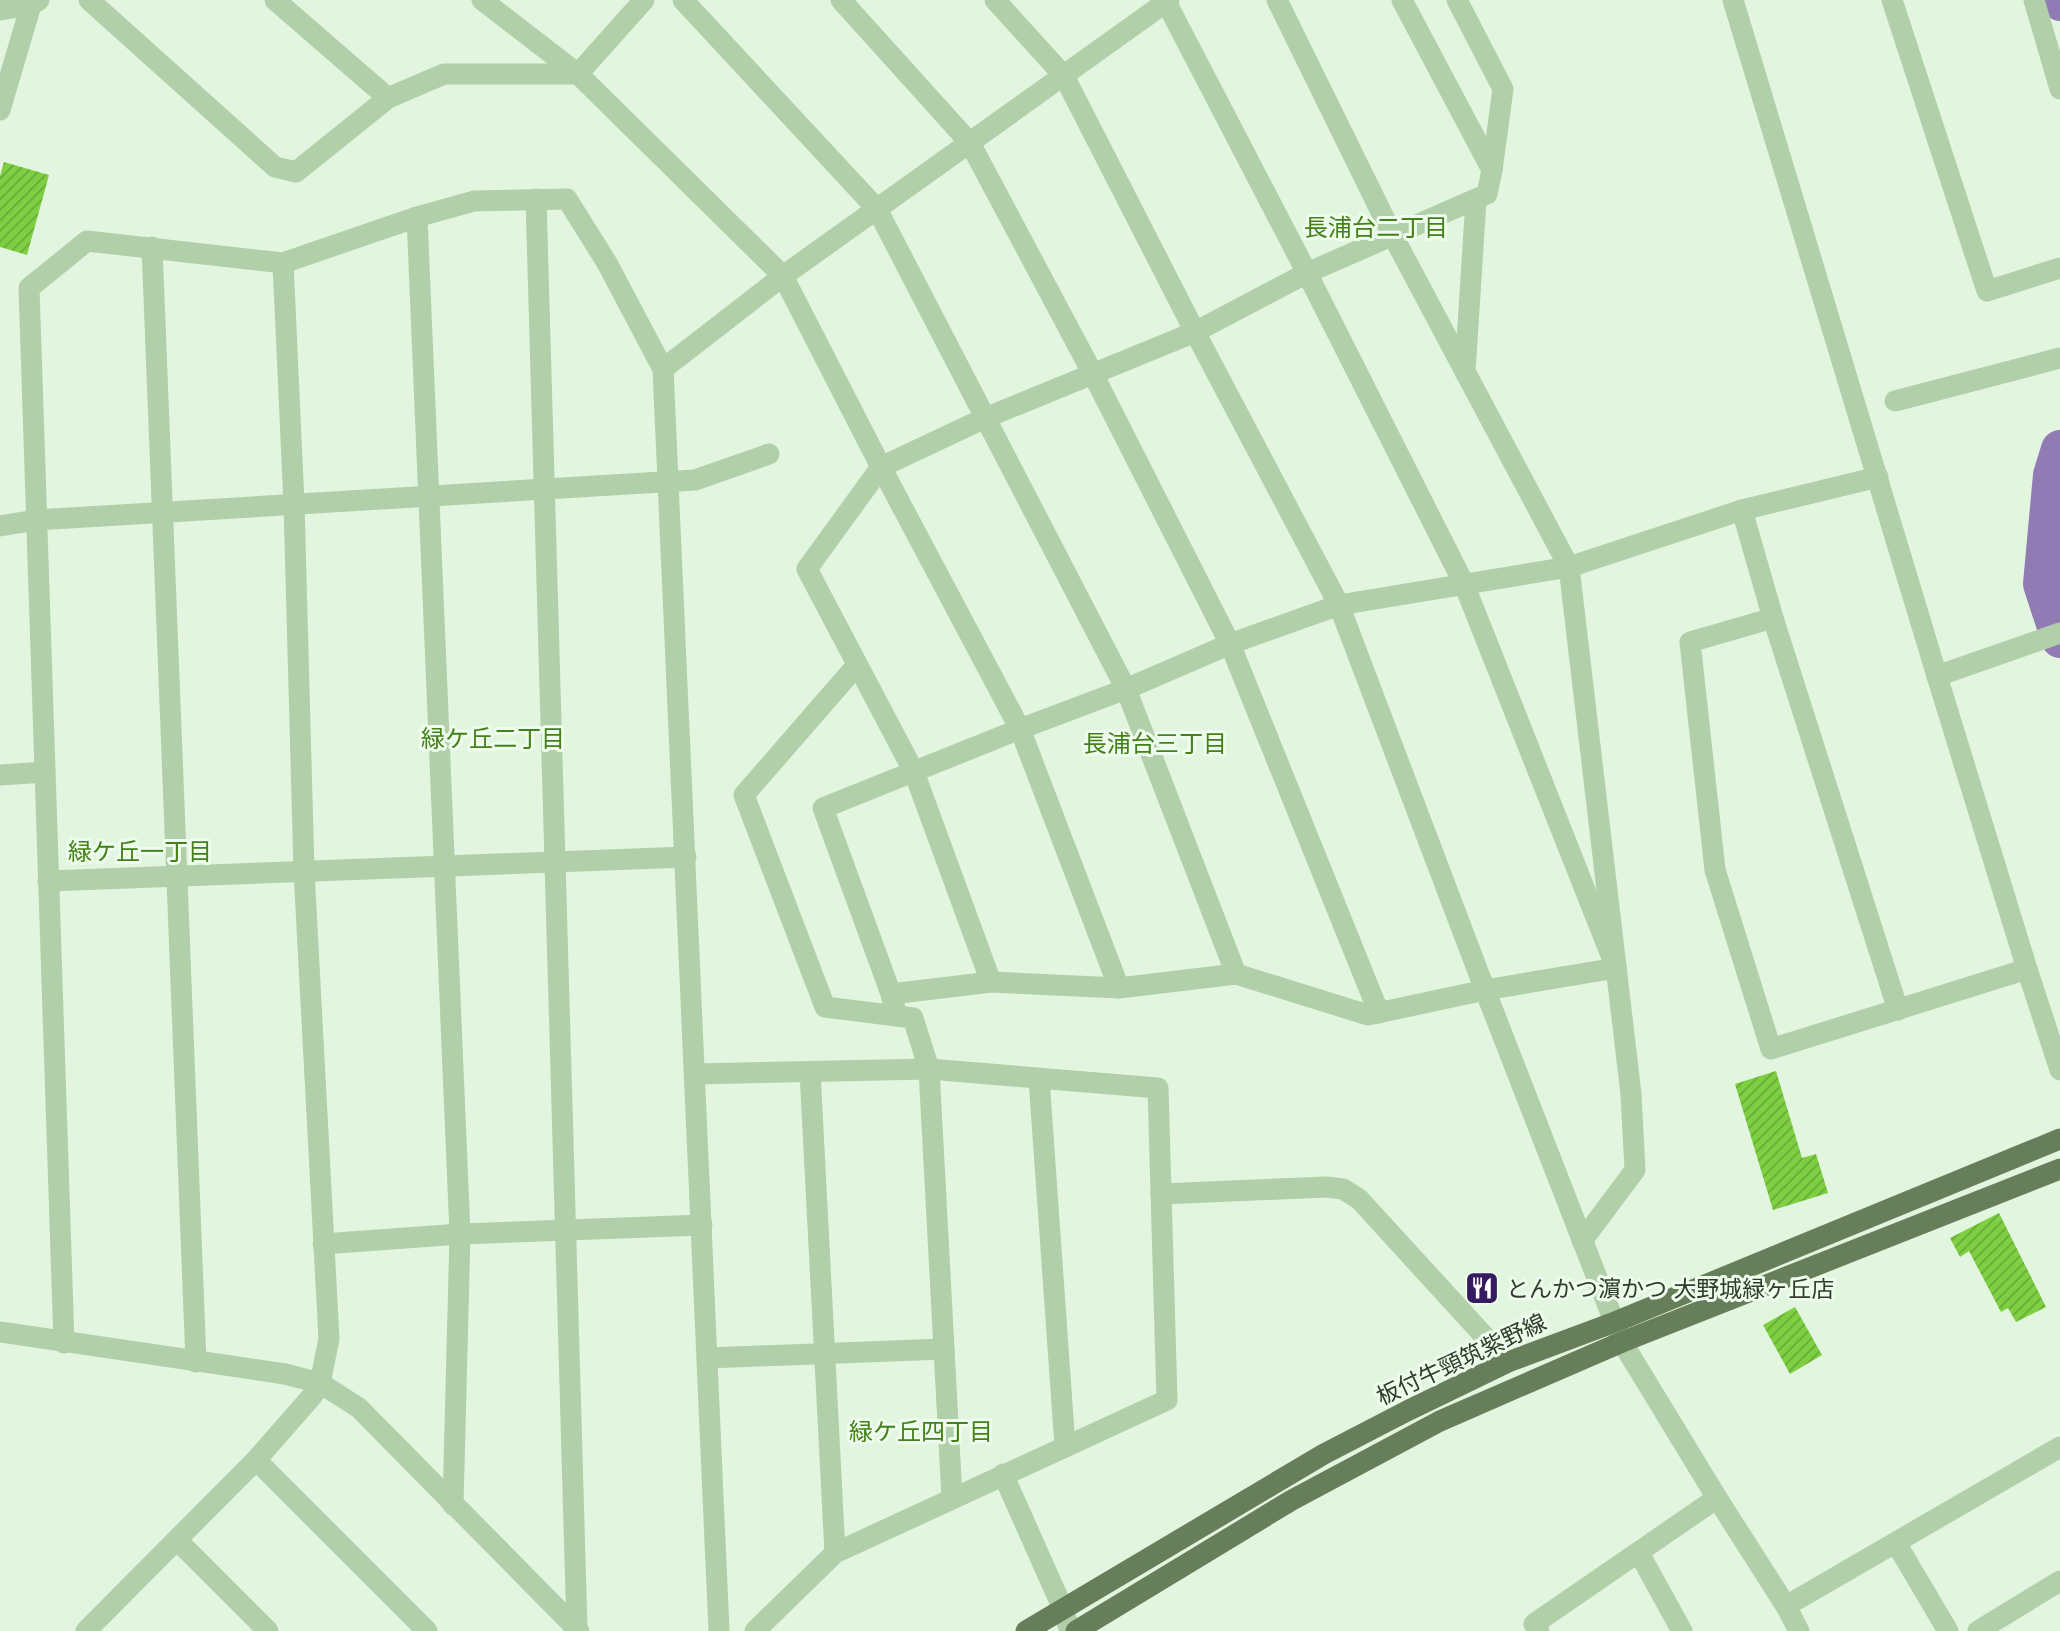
<svg xmlns="http://www.w3.org/2000/svg" width="2060" height="1631" viewBox="0 0 2060 1631" font-family="Quicksand,'Noto Sans JP',sans-serif">
<defs>
<pattern id="building-hatch" width="6" height="6" patternUnits="userSpaceOnUse" patternTransform="scale(1.75)"><rect width="6" height="6" fill="#7ed042"/><path d="M-1 1l2-2M0 6l6-6M5 7l2-2" fill="none" stroke="#68aa37"/></pattern>
</defs>
<rect width="100%" height="100%" fill="#e2f5df"/>
<g fill="none" stroke-linecap="round" stroke-linejoin="round">
<g stroke="#917bb5" stroke-width="38">
<polyline points="2059,0 2060,2"/>
<polyline points="2060,449 2052,475 2042,584 2060,639"/>
</g>
</g>
<g fill="url(#building-hatch)">
<polygon points="4,162 49,175 27,255 0,247 0,176"/>
<polygon points="1776,1071 1802,1158 1816,1154 1828,1193 1773,1210 1735,1084"/>
<polygon points="1999,1213 2046,1307 2016,1322 2008,1308 2001,1312 1969,1251 1960,1257 1950,1238"/>
<polygon points="1795,1307 1822,1355 1790,1374 1763,1325"/>
</g>
<g fill="none" stroke-linecap="round" stroke-linejoin="round">
<g stroke="#b1cfa9" stroke-width="21">
<polyline points="89,0 275,167 296,172 388,98 444,74 578,74 644,0"/>
<polyline points="275,0 388,98"/>
<polyline points="482,0 578,74 783,276 881,467 1020,729 1119,988"/>
<polyline points="683,0 877,209 1126,689 1236,974"/>
<polyline points="841,0 970,143 1093,374 1230,644 1379,1013"/>
<polyline points="995,0 1064,76 1195,332 1339,605 1485,990 1622,1342 1717,1498 1786,1606 1799,1631"/>
<polyline points="1277,0 1393,236 1569,567 1631,1094 1635,1170 1582,1241"/>
<polyline points="1457,0 1503,89 1492,170"/>
<polyline points="1733,0 1937,676 2027,969 2060,1070"/>
<polyline points="1892,0 1987,291 2060,268"/>
<polyline points="2034,0 2060,89"/>
<polyline points="0,10 31,5 39,0"/>
<polyline points="0,110 31,5"/>
<polyline points="536,199 577,1629"/>
<polyline points="417,217 460,1234 453,1505"/>
<polyline points="152,247 196,1362"/>
<polyline points="663,369 783,276 1169,0"/>
<polyline points="1465,372 1476,200"/>
<polyline points="1895,401 2060,358"/>
<polyline points="1742,510 1773,618 1898,1010"/>
<polyline points="0,526 36,520 695,480 769,454"/>
<polyline points="1773,618 1690,642 1715,870 1771,1049 2027,969"/>
<polyline points="857,665 744,795 825,1007 913,1018 929,1069 952,1498"/>
<polyline points="1937,676 2060,633"/>
<polyline points="0,775 45,772"/>
<polyline points="48,881 686,857"/>
<polyline points="991,982 914,772 807,569 881,467 985,418 1195,332 1307,273 1487,194 1492,170 1402,0"/>
<polyline points="891,994 991,982 1119,988 1236,974 1368,1015 1485,990 1616,968 1464,584 1307,273 1165,0"/>
<polyline points="897,1016 891,994 823,808 1020,729 1126,689 1230,644 1339,605 1569,567 1742,510 1878,477"/>
<polyline points="810,1072 835,1553"/>
<polyline points="695,1074 929,1069 1158,1088 1167,1400 835,1553 755,1631"/>
<polyline points="1039,1079 1065,1446"/>
<polyline points="1161,1194 1326,1187 1343,1189 1359,1199 1508,1362"/>
<polyline points="323,1244 460,1234 702,1225"/>
<polyline points="0,1332 285,1374 320,1383 359,1408 579,1631"/>
<polyline points="64,1343 29,288 87,241 283,263 417,217 474,201 567,199 607,263 663,369 719,1631"/>
<polyline points="708,1358 944,1349"/>
<polyline points="256,1460 427,1631"/>
<polyline points="1003,1474 1063,1609 1070,1631"/>
<polyline points="177,1540 268,1631"/>
<polyline points="1896,1543 1948,1631"/>
<polyline points="1639,1553 1682,1631"/>
<polyline points="1786,1606 2060,1447"/>
<polyline points="86,1631 256,1460 313,1395 320,1383 329,1339 304,871 294,504 283,263"/>
<polyline points="1539,1631 1534,1624 1717,1498"/>
<polyline points="1978,1631 2060,1581"/>
</g>
<g stroke="#667f5a" stroke-width="21">
<polyline points="1026,1631 1324,1454 1407,1411 1508,1362 1615,1322 2060,1139"/>
<polyline points="1076,1631 1292,1500 1440,1421 1622,1342 2060,1169"/>
</g>
</g>
<defs>
<g id="restaurant-square" transform="scale(1.75)"><rect x="-9" y="-9" width="18" height="18" rx="4" fill="#371b62" stroke="#eefced"/><path d="M-5-6h1v4h1v-4h1v4h1v-4h1v5L-1.5 .5V6h-2V.5L-5-1ZM5-6V6H3V1.5H1.5Q1.5-4 5-6Z" fill="#fff"/></g>
</defs>
<g fill-rule="evenodd">
<use href="#restaurant-square" x="1482" y="1288"/>
</g>
<g text-anchor="middle" dominant-baseline="central" stroke-width="6" stroke-linejoin="round" paint-order="stroke">
<g font-size="23" fill="#303c2a" stroke="#eefced" text-anchor="start">
<text x="1506" y="1288">とんかつ濵かつ 大野城緑ヶ丘店</text>
</g>
<g font-size="23" fill="#303c2a" stroke="#eefced">
<text transform="translate(1461 1359) rotate(-25)">板付牛頸筑紫野線</text>
</g>
<g font-size="24" fill="#45801a" stroke="#eefced">
<text x="1376" y="227">長浦台二丁目</text>
<text x="493" y="738">緑ケ丘二丁目</text>
<text x="1155" y="743">長浦台三丁目</text>
<text x="140" y="851">緑ケ丘一丁目</text>
<text x="921" y="1431">緑ケ丘四丁目</text>
</g>
</g>
</svg>
